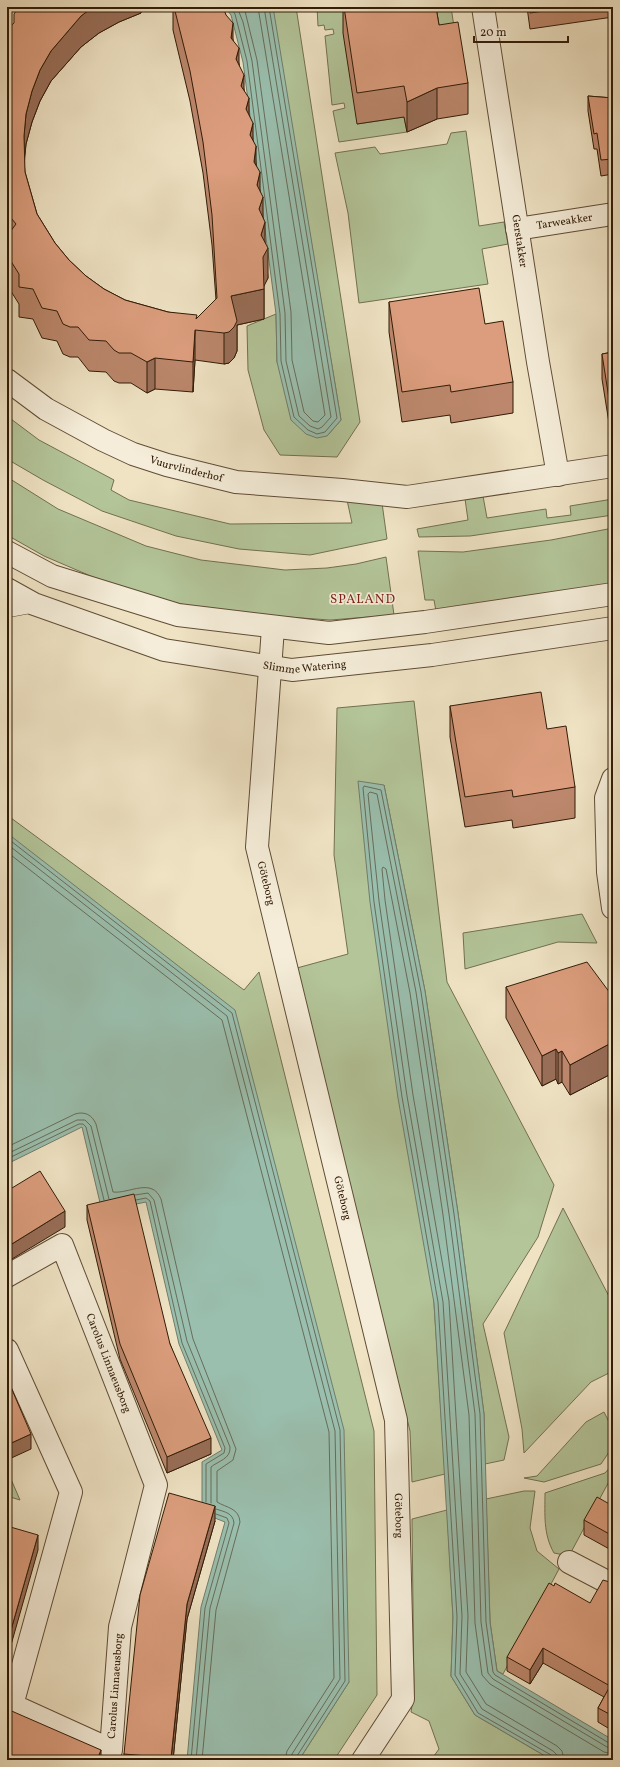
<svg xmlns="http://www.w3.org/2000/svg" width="620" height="1767" viewBox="0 0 620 1767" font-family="Vollkorn,serif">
<rect width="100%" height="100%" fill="#efe3c4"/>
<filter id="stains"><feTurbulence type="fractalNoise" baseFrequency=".005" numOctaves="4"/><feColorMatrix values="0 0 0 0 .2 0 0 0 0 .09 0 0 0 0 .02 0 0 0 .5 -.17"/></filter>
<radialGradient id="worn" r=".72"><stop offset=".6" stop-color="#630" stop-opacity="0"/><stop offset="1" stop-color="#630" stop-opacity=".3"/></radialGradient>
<g fill="#b3c599" stroke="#727050">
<polygon points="272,7 296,7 360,422 337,457 280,455 264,430 248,370 247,326 276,314 277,362 327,436 341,420"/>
<polygon points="317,7 331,7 332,11 361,7 451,7 458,53 357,124 404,117 407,132 339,142 333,111 345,108 344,103 332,105 325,36 334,34 333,29 325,30 324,25 318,26"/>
<polygon points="466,131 479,226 504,222 508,244 482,249 488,284 359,303 348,213 335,153 375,147 380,154 447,144 451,133"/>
<polygon points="7,416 39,440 114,480 111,490 129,500 230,524 352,523 347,500 382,503 387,539 310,555 239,549 176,536 102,511 43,480 7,459"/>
<polygon points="7,477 58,509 146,546 201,560 285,570 327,568 356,564 386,557 394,615 330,620 217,612 150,597 93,577 44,556 7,535"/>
<polygon points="483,496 487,518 546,509 547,518 571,515 570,506 613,499 613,515 470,536 419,537 417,529 468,520 465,499"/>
<polygon points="613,528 613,584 436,611 434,600 425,600 418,551 463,552 551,540"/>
<polygon points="414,701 447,982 554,1185 538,1237 483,1324 509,1437 504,1460 485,1464 484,1414 458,1213 425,991 384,785 434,1303 445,1474 412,1482 410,1431 297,968 348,954 334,855 337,708"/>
<polygon points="7,815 244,990 259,972 374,1431 377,1695 334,1760 299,1760 349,1682 7,833"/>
<polygon points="582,914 597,943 558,942 465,969 463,933"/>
<polygon points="563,1208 613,1304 613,1371 591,1382 524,1453 522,1429 504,1333"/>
<polygon points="604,1412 613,1430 613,1446 601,1464 544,1482 524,1478 537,1476 586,1422"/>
<path d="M613,1464V1474L569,1556L554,1553C543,1534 545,1514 545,1493L605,1473Z"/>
<polygon points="7,1470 20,1500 7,1496"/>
<polygon points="524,1491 535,1491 530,1528 537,1551 559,1569 503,1674 497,1671 490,1622 486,1499"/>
<polygon points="447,1510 453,1617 451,1676 475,1715 552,1760 431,1760 439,1749 429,1721 411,1712 414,1693 412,1519"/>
</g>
<g fill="#9abfae" stroke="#707d6b">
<polygon points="225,7 273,7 341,420 327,436 317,438 306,434 291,420 277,362 276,314 243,62 231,15"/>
<polygon points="358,781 384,785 425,991 458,1213 484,1414 490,1622 497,1671 613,1740 613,1760 552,1760 475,1715 451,1676 453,1617 434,1303 398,1098 370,902"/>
<polygon points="7,833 235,1010 344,1430 349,1682 299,1760 187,1760 201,1607 225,1522 202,1513 202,1462 222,1450 179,1344 146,1202 102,1211 82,1127 7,1164"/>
</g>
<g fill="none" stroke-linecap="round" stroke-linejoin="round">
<g stroke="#666d5a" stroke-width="1">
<polyline points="230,7 235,14 247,61 280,314 281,361 294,417 308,430 317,434 325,432 337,418 269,7"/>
<polyline points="237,7 243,22 252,61 285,313 286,361 299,416 310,426 318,429 322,427 331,417 264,7"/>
<polyline points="244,7 257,60 291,312 292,360 304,412 313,421 318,422 325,415 258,7"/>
<polyline points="7,838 232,1013 340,1430 345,1681 297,1756 296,1760"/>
<polyline points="7,844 227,1016 335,1431 340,1679 292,1754 291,1760"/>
<polyline points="7,852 222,1020 329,1432 334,1678 287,1751 285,1760"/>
<path d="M7,1147L75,1114C85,1111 92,1115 96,1124L113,1192C129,1194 152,1177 161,1199L193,1339L236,1449L233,1460L217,1471V1502C227,1508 239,1508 240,1522L216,1610L202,1760"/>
<polyline points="7,1154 77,1120 85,1120 91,1126 109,1199"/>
<polyline points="7,1159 79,1124 83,1124 86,1127 104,1200"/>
<path d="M135,1195L148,1193L154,1200L187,1341L230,1447C231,1459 218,1461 211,1467V1503"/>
<polyline points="136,1200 146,1198 150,1201 182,1343 225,1448 224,1453 206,1464 206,1502"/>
<polyline points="191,1760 205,1608 229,1523 227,1518 216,1514"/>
<path d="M196,1760L210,1608L234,1523C233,1513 225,1512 216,1509"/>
<polyline points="553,1760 551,1755 478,1713 455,1675 457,1617 438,1302 402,1097 374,902 363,788 364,786 381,790 421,992 454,1214 480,1414 486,1622 493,1672 495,1675 609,1743 613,1743"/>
<polyline points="558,1760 557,1755 553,1751 482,1709 460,1674 462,1616 443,1302 407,1096 379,901 368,794 370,792 377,794 416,992 449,1214 475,1414 481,1622 488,1673 493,1679 607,1747 613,1748"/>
<polyline points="564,1760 562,1751 557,1746 486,1704 466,1672 468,1616 449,1301 413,1095 385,900 382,869 383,867 386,869 410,993 443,1215 469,1415 475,1623 482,1675 490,1684 604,1752 613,1754"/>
</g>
<g stroke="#604d36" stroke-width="18">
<polyline id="service" points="7,609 34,604"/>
</g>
<g stroke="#604d36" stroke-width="24">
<g id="pedestrian">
<path id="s1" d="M7,1276L62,1245L156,1485L120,1627L111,1750L12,1705L71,1492L7,1350"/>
</g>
</g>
<g stroke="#604d36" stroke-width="24">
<g id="minor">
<path id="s2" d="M483,7L538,362L558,475"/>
<path id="s3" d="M517,229L613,214"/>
<path id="s4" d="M7,380L46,409L103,440L133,454L167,465L236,482L342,490L407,497L613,466"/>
<path id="s5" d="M273,628L257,847L396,1420L403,1699L363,1760"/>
<polyline points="613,779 606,798 608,872 613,908"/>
<polyline points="569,1562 613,1585"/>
</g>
</g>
<g stroke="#604d36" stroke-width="24">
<g id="tertiary">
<polyline points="7,552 52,576 178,615 329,633 425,622 613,594"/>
<path id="s6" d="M7,589L34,604L164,650L292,670L432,655L613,628"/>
</g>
</g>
<use href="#service" stroke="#f5edd9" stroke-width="17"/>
<use href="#pedestrian" stroke="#f5edd9" stroke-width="22"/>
<use href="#minor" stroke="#f5edd9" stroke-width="22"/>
<use href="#tertiary" stroke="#f5edd9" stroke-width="22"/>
</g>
<g fill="#bc876c" stroke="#311b07">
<polygon points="141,7 141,13 119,22 99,33 81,47 51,81 40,101 32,122 26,144 24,161 25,172 37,214 55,243 69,260 86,276 104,289 125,300 168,312 197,318 216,300 212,245 203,173 190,101 173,30 173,7 223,7 233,40 239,64 249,116 260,192 265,243 268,278 264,285 264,319 237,325 237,351 234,358 229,363 224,364 195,360 193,392 155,389 147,393 131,383 119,383 114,381 106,372 89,371 78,357 70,357 63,354 57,341 42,338 33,319 19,317 19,304 7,285 7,29"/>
<polygon points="343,7 436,7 439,25 468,83 468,114 437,119 407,132 404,117 357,124 343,33"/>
<polygon points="527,7 613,7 613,17 530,29"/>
<polygon points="588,96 613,98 613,174 601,176 597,149 594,149 588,111"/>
<polygon points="389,302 485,324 513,382 513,413 451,423 450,415 402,422 389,332"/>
<polygon points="613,352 613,442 612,442 602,379 602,354"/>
<polygon points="450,706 547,729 575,787 575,818 513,828 512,820 465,827 450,737"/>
<polygon points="506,987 613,997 613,1073 570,1095 562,1082 558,1084 556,1079 542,1086 506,1018"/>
<polygon points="87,1205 170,1344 211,1454 167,1473 120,1359 87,1220"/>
<polygon points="613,1506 613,1551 584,1535 584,1520"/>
<polygon points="215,1521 187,1619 173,1760 124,1760 124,1754"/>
<polygon points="613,1583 613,1731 598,1722 598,1708 604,1697 543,1663 530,1684 507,1671 507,1657 590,1603"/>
</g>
<g fill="#996e58" stroke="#311b07">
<polygon points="93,7 141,7 141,13 119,22 99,33 81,47 51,81 40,101 32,122 26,144 24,166 24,136 26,114 32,91 40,70 51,51 81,16"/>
<polygon points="233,23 233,53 231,38"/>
<polygon points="239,48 239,78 236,59"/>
<polygon points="244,75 244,105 241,86"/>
<polygon points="437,88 437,119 407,132 407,102"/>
<polygon points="249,98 249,128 246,109"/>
<polygon points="253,123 253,153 250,135"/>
<polygon points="256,146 256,176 254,162"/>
<polygon points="260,172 260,202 257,185"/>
<polygon points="263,197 263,228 259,209"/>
<polygon points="265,222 265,252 268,248 268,278 263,288 261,235"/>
<polygon points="264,289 264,319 237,325 237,351 234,358 229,363 224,364 224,333 231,296"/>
<polygon points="195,330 195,360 193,392 193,362"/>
<polygon points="155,358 155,389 147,393 147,362"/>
<polygon points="613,1042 613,1073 570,1095 570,1065"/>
<polygon points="556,1049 556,1079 542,1086 542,1056"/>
<polygon points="562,1051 562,1082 558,1084 558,1053"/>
<polygon points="65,1211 65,1227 7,1262 7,1247"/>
<polygon points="31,1434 31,1449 7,1460 7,1445"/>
<polygon points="211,1438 211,1454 167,1473 167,1457"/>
<polygon points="215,1506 215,1521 187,1619 173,1760 171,1760 187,1604"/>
<polygon points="38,1535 38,1550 7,1659 7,1644"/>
<polygon points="543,1648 543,1663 530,1684 530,1670"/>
<polygon points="101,1750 101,1760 97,1760"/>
</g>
<g fill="#db9d7d" stroke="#311b07">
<polygon points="21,7 93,7 81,16 51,51 40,70 32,91 26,114 24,136 25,172 37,214 55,243 69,260 86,276 104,289 125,300 168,312 197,315 196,319 217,298 212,215 203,142 190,71 174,7 223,7 226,15 233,23 231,38 239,48 236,59 244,75 241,86 249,98 246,109 253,123 250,135 256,146 254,162 260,172 257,185 263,197 259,209 265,222 261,235 268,248 263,257 264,289 231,296 237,321 234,327 229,332 224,333 195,330 193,362 155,358 147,362 131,353 119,353 114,350 106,341 89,340 78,327 70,327 63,324 57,311 42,308 33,289 19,287 19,274 7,255 7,236 16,224 7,213 7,29 14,23 14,14 17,10"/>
<polygon points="344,7 436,7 439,25 458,22 468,83 437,88 407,102 404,86 357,93"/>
<polygon points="529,7 573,7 530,13"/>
<polygon points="588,96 613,98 613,159 601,160 597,133 594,134"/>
<polygon points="479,288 485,324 503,321 513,382 451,392 450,385 402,392 389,302"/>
<polygon points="613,352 613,417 612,418 602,354"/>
<polygon points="541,692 547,729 566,726 575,787 513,797 512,790 465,797 450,706"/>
<polygon points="587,962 613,997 613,1042 570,1065 562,1051 558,1053 556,1049 542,1056 506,987"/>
<polygon points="40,1171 65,1211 7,1247 7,1191"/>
<polygon points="134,1194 170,1344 211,1438 167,1457 120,1344 87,1205"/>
<polygon points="7,1378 31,1434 7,1445"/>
<polygon points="169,1493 215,1506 187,1604 171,1758 124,1754 140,1595"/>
<polygon points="597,1497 613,1506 613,1536 584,1520"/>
<polygon points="7,1526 38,1535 7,1644"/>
<polygon points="603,1580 613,1583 613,1716 598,1708 610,1686 543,1648 530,1670 507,1657 549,1583 554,1586 555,1583 590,1603"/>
<polygon points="7,1709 101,1750 97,1760 7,1760"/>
</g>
<g text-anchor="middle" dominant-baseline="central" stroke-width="3.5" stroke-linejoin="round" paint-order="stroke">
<g font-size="11" fill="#311b07" stroke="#f5edd9">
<text stroke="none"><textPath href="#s3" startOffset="48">Tarweakker</textPath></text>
<text stroke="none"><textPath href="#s2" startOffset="237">Gerstakker</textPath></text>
<text stroke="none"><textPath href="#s4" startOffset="202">Vuurvlinderhof</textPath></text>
<text stroke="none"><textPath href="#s6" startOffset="311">Slimme Watering</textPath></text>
<text stroke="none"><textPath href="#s5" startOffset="257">Göteborg</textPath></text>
<text stroke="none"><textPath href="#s5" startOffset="581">Göteborg</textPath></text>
<text stroke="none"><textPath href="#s1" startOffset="190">Carolus Linnaeusborg</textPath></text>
<text stroke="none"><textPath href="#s5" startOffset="905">Göteborg</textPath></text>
<text transform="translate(116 1686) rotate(-86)">Carolus Linnaeusborg</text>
</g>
<g font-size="13" letter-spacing="1" fill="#7a1f14" stroke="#f5edd9">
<text x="363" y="600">SPALAND</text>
</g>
</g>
<rect width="620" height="1767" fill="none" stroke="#efe3c4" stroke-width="24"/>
<rect x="8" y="8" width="604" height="1751" fill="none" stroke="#311b07" stroke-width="2"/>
<rect x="12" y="12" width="596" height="1743" fill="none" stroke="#311b07"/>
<path d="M474 36v6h94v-6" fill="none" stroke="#311b07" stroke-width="2"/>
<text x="480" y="36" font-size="12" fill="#311b07" stroke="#f5edd9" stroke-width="3" paint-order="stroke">20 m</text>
<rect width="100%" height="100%" filter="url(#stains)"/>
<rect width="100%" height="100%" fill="url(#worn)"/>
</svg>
